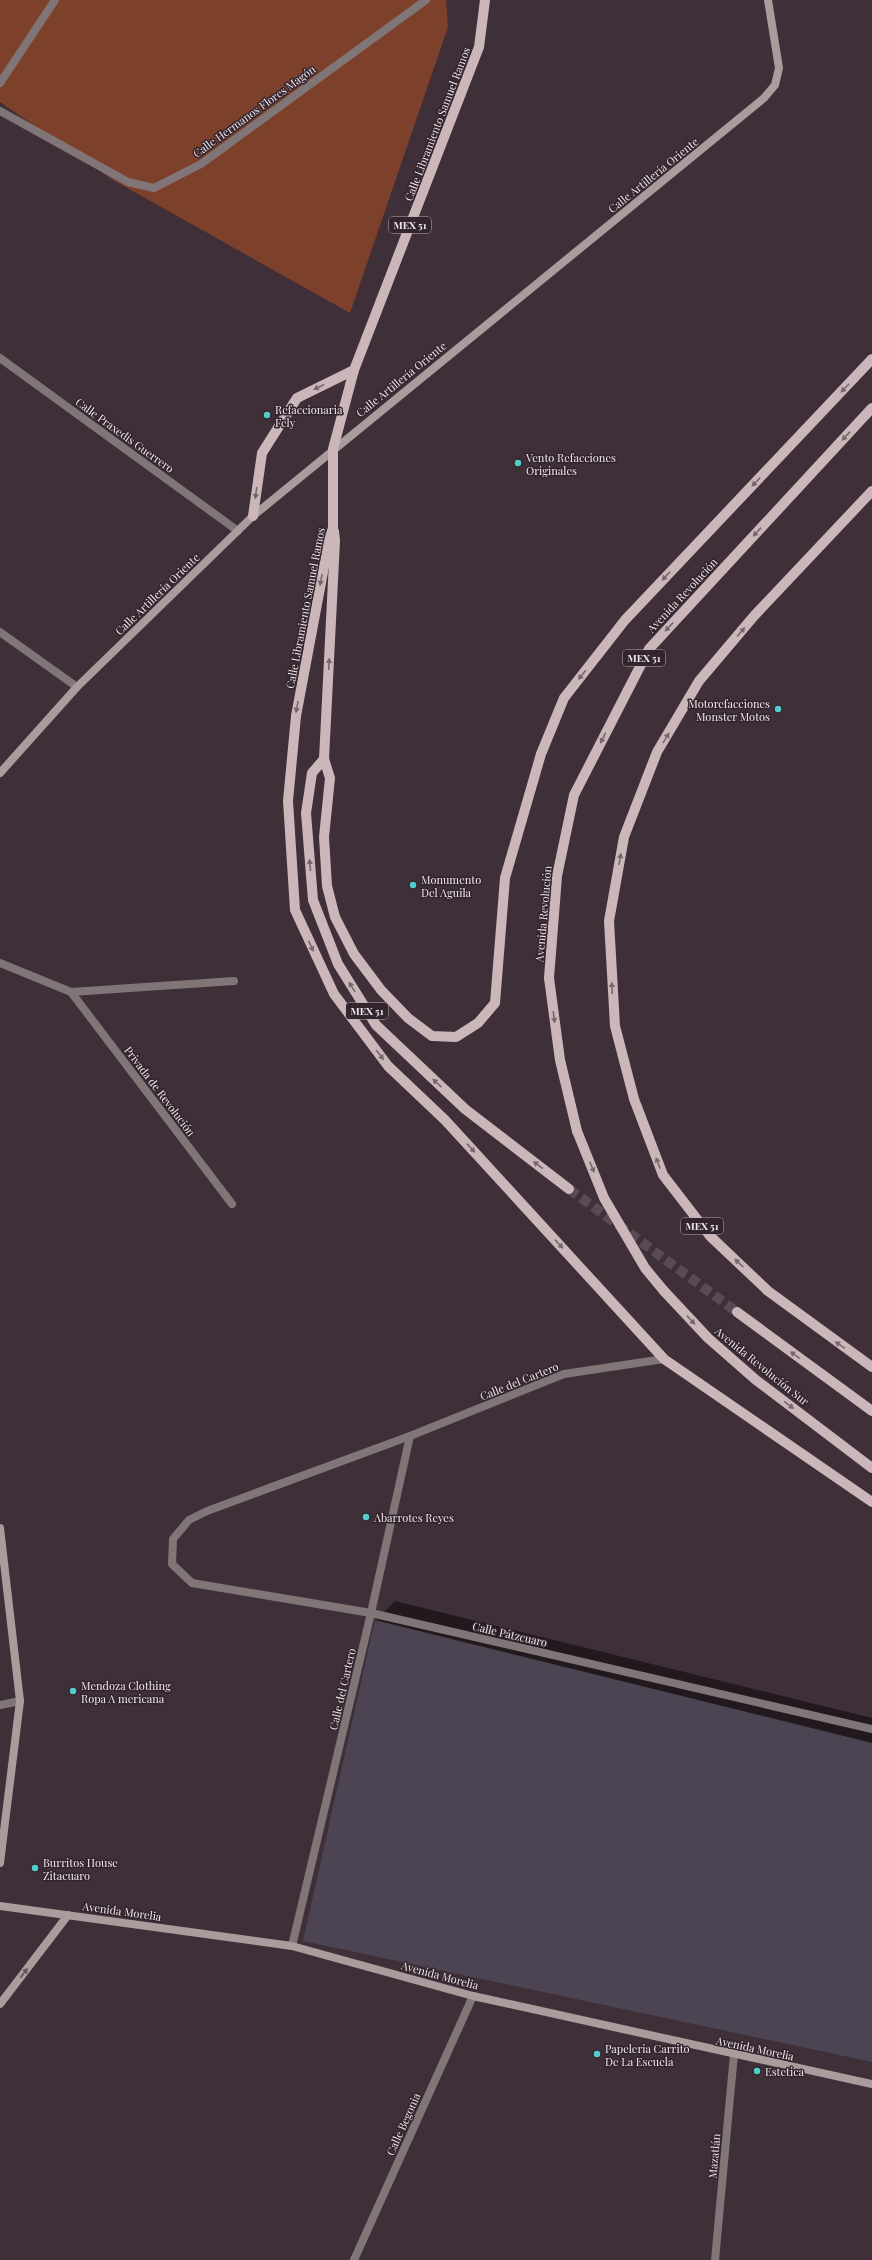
<svg xmlns="http://www.w3.org/2000/svg" width="872" height="2260" viewBox="0 0 872 2260" font-family="'Playfair Display',serif">
<rect width="100%" height="100%" fill="#3e2f38"/>
<polygon fill="#7d402b" points="0,0 446,0 448,27 350,313 113,180 0,102"/>
<polygon fill="#0007" points="395,1601 872,1718 872,2061 375,1621"/>
<polygon fill="#4c4452" points="375,1620 872,1743 872,2062 303,1941"/>
<g fill="none" stroke-linecap="round" stroke-linejoin="round">
<polyline stroke="#594a53" stroke-width="10" stroke-dasharray="10 5" stroke-linecap="butt" points="569,1189 737,1312"/>
<g stroke="#807677" stroke-width="8">
<polyline points="0,83 55,0"/>
<polyline points="0,111 128,182 154,188 201,164 426,0"/>
<polyline points="0,358 238,531"/>
<polyline points="0,632 77,687"/>
<polyline points="0,963 71,992 232,1204"/>
<polyline points="71,992 234,981"/>
<polyline points="664,1359 564,1374 410,1436 207,1511 189,1520 173,1539 172,1564 192,1583 371,1613 872,1729"/>
<polyline points="0,1705 20,1701"/>
<polyline points="292,1946 371,1613 410,1436"/>
<polyline points="354,2260 473,1996"/>
<polyline points="715,2260 734,2054"/>
</g>
<g stroke="#aa9b9c" stroke-width="8">
<polyline points="0,773 77,687 253,516 764,98 775,85 779,68 768,0"/>
<polyline points="0,1528 20,1701 0,1863"/>
<polyline points="0,1906 292,1946 473,1996 872,2084"/>
<polyline points="0,2004 68,1915"/>
</g>
<g stroke="#cbb7b9" stroke-width="10">
<polyline points="485,0 479,47 354,370 333,449 333,528 329,540 296,716 288,801 295,910 334,994 388,1066 445,1120 664,1359 872,1502"/>
<polyline points="872,491 754,616 699,681 657,752 624,837 609,921 615,1026 634,1099 663,1175 710,1236 768,1291 872,1367"/>
<polyline points="253,516 262,453 297,398 354,370"/>
<polyline points="334,531 335,541 324,759 330,778 324,837 327,886 335,917 354,954 381,990 408,1018 432,1036 456,1037 478,1023 495,1003 505,878 541,754 564,698 625,620 872,359"/>
<polyline points="324,759 312,773 306,813 313,900 338,964 376,1025 465,1109 569,1189"/>
<polyline points="577,1131 560,1060 549,978 557,876 574,795 649,649 872,408"/>
<polyline points="664,1291 708,1338 756,1380 872,1468"/>
<polyline points="737,1312 872,1411"/>
</g>
<polyline stroke="#cbb7b9" stroke-width="10" points="577,1131 604,1198 645,1268 664,1291"/>
</g>
<defs><path id="oneway-solid" d="M-6-.8H1V-3.2L6.5 0L1 3.2V.8H-6Z"/></defs>
<g fill="#77676d">
<use href="#oneway-solid" transform="translate(319 387) rotate(154)"/>
<use href="#oneway-solid" transform="translate(845 388) rotate(134)"/>
<use href="#oneway-solid" transform="translate(846 436) rotate(133)"/>
<use href="#oneway-solid" transform="translate(756 482) rotate(134)"/>
<use href="#oneway-solid" transform="translate(256 493) rotate(98)"/>
<use href="#oneway-solid" transform="translate(757 532) rotate(133)"/>
<use href="#oneway-solid" transform="translate(666 576) rotate(134)"/>
<use href="#oneway-solid" transform="translate(321 580) rotate(101)"/>
<use href="#oneway-solid" transform="translate(669 627) rotate(133)"/>
<use href="#oneway-solid" transform="translate(741 632) rotate(-50)"/>
<use href="#oneway-solid" transform="translate(329 664) rotate(-87)"/>
<use href="#oneway-solid" transform="translate(582 675) rotate(128)"/>
<use href="#oneway-solid" transform="translate(297 707) rotate(101)"/>
<use href="#oneway-solid" transform="translate(603 738) rotate(117)"/>
<use href="#oneway-solid" transform="translate(666 738) rotate(-59)"/>
<use href="#oneway-solid" transform="translate(620 859) rotate(-80)"/>
<use href="#oneway-solid" transform="translate(310 865) rotate(-95)"/>
<use href="#oneway-solid" transform="translate(311 946) rotate(65)"/>
<use href="#oneway-solid" transform="translate(352 987) rotate(-122)"/>
<use href="#oneway-solid" transform="translate(612 988) rotate(-92)"/>
<use href="#oneway-solid" transform="translate(554 1017) rotate(82)"/>
<use href="#oneway-solid" transform="translate(380 1055) rotate(53)"/>
<use href="#oneway-solid" transform="translate(437 1083) rotate(-137)"/>
<use href="#oneway-solid" transform="translate(471 1148) rotate(47)"/>
<use href="#oneway-solid" transform="translate(658 1163) rotate(-111)"/>
<use href="#oneway-solid" transform="translate(538 1165) rotate(-142)"/>
<use href="#oneway-solid" transform="translate(592 1167) rotate(68)"/>
<use href="#oneway-solid" transform="translate(559 1244) rotate(47)"/>
<use href="#oneway-solid" transform="translate(739 1263) rotate(-137)"/>
<use href="#oneway-solid" transform="translate(691 1320) rotate(47)"/>
<use href="#oneway-solid" transform="translate(840 1345) rotate(-145)"/>
<use href="#oneway-solid" transform="translate(795 1355) rotate(-144)"/>
<use href="#oneway-solid" transform="translate(789 1405) rotate(37)"/>
</g>
<use fill="#63545a" href="#oneway-solid" transform="translate(24 1973) rotate(-53)"/>
<g fill="#53cdcb" stroke="#33252e" stroke-width="1.5">
<circle cx="267" cy="415" r="4"/>
<circle cx="518" cy="463" r="4"/>
<circle cx="778" cy="709" r="4"/>
<circle cx="413" cy="885" r="4"/>
<circle cx="366" cy="1517" r="4"/>
<circle cx="73" cy="1691" r="4"/>
<circle cx="35" cy="1868" r="4"/>
<circle cx="597" cy="2054" r="4"/>
<circle cx="757" cy="2071" r="4"/>
</g>
<g text-anchor="middle" dominant-baseline="central" stroke-width="3" stroke-linejoin="round" paint-order="stroke">
<g fill="#33252e" stroke="#b7acb3" stroke-width="1">
<rect x="389" y="217" width="42" height="16" rx="3"/>
<rect x="623" y="650" width="42" height="16" rx="3"/>
<rect x="346" y="1003" width="42" height="16" rx="3"/>
<rect x="681" y="1218" width="42" height="16" rx="3"/>
</g>
<g font-size="10" font-weight="bold" fill="#f0e6ec">
<text x="410" y="225">MEX 51</text>
<text x="644" y="658">MEX 51</text>
<text x="367" y="1011">MEX 51</text>
<text x="702" y="1226">MEX 51</text>
</g>
<g font-size="11" fill="#f0e6ec" stroke="#33252e">
<text transform="translate(254 111) rotate(-36)">Calle Hermanos Flores Magón</text>
<text transform="translate(437 124) rotate(-69)">Calle Libramiento Samuel Ramos</text>
<text transform="translate(653 175) rotate(-39)">Calle Artillería Oriente</text>
<text transform="translate(401 379) rotate(-39)">Calle Artillería Oriente</text>
<text transform="translate(125 435) rotate(36)">Calle Praxedis Guerrero</text>
<text transform="translate(157 594) rotate(-44)">Calle Artillería Oriente</text>
<text transform="translate(682 595) rotate(-47)">Avenida Revolución</text>
<text transform="translate(305 608) rotate(-79)">Calle Libramiento Samuel Ramos</text>
<text transform="translate(543 914) rotate(-85)">Avenida Revolución</text>
<text transform="translate(160 1091) rotate(53)">Privada de Revolución</text>
<text transform="translate(762 1366) rotate(39)">Avenida Revolución Sur</text>
<text transform="translate(519 1381) rotate(-22)">Calle del Cartero</text>
<text transform="translate(510 1634) rotate(13)">Calle Pátzcuaro</text>
<text transform="translate(342 1689) rotate(-77)">Calle del Cartero</text>
<text transform="translate(122 1911) rotate(8)">Avenida Morelia</text>
<text transform="translate(440 1975) rotate(15)">Avenida Morelia</text>
<text transform="translate(755 2048) rotate(12)">Avenida Morelia</text>
<text transform="translate(403 2124) rotate(-66)">Calle Begonia</text>
<text transform="translate(714 2156) rotate(-85)">Mazatlán</text>
</g>
<g font-size="11" fill="#f0e6ec" stroke="#33252e" text-anchor="start">
<text x="275" y="409">Refaccionaria<tspan x="275" dy="13">Fely</tspan></text>
<text x="526" y="457">Vento Refacciones<tspan x="526" dy="13">Originales</tspan></text>
<text x="770" y="703" text-anchor="end">Motorefacciones<tspan x="770" dy="13">Monster Motos</tspan></text>
<text x="421" y="879">Monumento<tspan x="421" dy="13">Del Aguila</tspan></text>
<text x="374" y="1517">Abarrotes Reyes</text>
<text x="81" y="1685">Mendoza Clothing<tspan x="81" dy="13">Ropa A mericana</tspan></text>
<text x="43" y="1862">Burritos House<tspan x="43" dy="13">Zitacuaro</tspan></text>
<text x="605" y="2048">Papeleria Carrito<tspan x="605" dy="13">De La Escuela</tspan></text>
<text x="765" y="2071">Estetica</text>
</g>
</g>
</svg>
